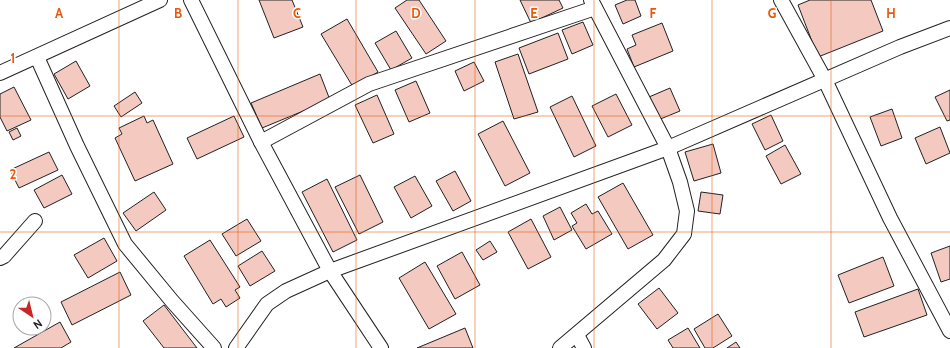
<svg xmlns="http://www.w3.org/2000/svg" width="950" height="348" viewBox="0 0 950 348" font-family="Cabin,sans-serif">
<rect width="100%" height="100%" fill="#fff"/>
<g fill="#f3c9c0" stroke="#222">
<polygon points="259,0 292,0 303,27 274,38"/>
<polygon points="407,0 419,0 446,41 426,54 395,8"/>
<polygon points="520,0 559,0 563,8 531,23"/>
<polygon points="627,0 635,0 641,16 623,24 615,5"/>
<polygon points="810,0 871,0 883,31 818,57 798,5"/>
<polygon points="347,19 378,72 353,87 321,34"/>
<polygon points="583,22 593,45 572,54 562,30"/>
<polygon points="662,23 673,51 634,67 627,49 636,45 632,35"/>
<polygon points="396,31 412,58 391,70 375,43"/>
<polygon points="558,33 568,59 529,74 519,48"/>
<polygon points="518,54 538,112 514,119 495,62"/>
<polygon points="76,61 90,86 68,99 54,74"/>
<polygon points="474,62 484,81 464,91 455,71"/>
<polygon points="320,74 330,100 262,128 251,103"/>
<polygon points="416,81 430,113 409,122 395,90"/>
<polygon points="14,87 31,120 7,131 0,117 0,94"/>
<polygon points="670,88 680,111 658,120 649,97"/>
<polygon points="950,90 950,120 947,121 935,97"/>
<polygon points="135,92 142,103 121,117 114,106"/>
<polygon points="616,94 632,125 608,137 592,106"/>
<polygon points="377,95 394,134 373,143 355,105"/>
<polygon points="572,96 596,146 574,157 550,107"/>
<polygon points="892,109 902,138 881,146 870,117"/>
<polygon points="771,115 783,141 765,150 752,124"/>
<polygon points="144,116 147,123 153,120 173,164 135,181 115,138 122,134 119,128"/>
<polygon points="234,116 244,137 197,159 187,138"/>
<polygon points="503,121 530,173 505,186 478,134"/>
<polygon points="940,127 950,153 926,164 915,138"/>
<polygon points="17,128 21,136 13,140 9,132"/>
<polygon points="713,144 721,173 694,181 685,152"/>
<polygon points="785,145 801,174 781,184 766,156"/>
<polygon points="49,152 58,170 19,188 10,170"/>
<polygon points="455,171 471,201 453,211 436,181"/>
<polygon points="62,175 72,194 44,208 34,190"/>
<polygon points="360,175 383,222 359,234 335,187"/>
<polygon points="415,176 432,206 411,218 394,187"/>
<polygon points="327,179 357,240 333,252 302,192"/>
<polygon points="623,183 653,235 628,249 598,197"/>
<polygon points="154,192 166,210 136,231 123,213"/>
<polygon points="701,192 723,195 720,214 698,211"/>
<polygon points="586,204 592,214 598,211 612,234 586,249 572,226 577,223 571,213"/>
<polygon points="560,207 572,230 554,240 543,216"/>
<polygon points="247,219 261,241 236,256 222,234"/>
<polygon points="531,219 551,257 528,269 508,232"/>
<polygon points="104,238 117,261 88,278 74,255"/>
<polygon points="210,240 240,287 235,290 240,298 226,307 221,299 213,304 184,256"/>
<polygon points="490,241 497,252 483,260 476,250"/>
<polygon points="950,246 950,279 941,282 931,253"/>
<polygon points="262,251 275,271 250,286 238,266"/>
<polygon points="462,252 480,285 455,299 437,266"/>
<polygon points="883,257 894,286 849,303 838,275"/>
<polygon points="425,262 456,314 429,329 399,278"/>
<polygon points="120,272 131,295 72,325 61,302"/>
<polygon points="659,288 678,313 657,329 638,304"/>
<polygon points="918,289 927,315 864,337 855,312"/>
<polygon points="164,305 197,348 164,348 143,321"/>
<polygon points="718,314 732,336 713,348 705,348 694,329"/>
<polygon points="60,322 71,342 61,348 14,348"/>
<polygon points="465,328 473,348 417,348"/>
<polygon points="688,328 700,348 673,348 668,340"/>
<polygon points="736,342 740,348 727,348"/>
</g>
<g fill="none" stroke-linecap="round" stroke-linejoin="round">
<g stroke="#222" stroke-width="16">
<g id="street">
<polyline points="191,0 261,142 330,271 381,348"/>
<polyline points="781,0 825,80 890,218 950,331"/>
<polyline points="37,57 77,146 125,244 172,301 214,348"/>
<polyline points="0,73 160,0"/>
<polyline points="261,142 369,84 595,8"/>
<polyline points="0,258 4,256 35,221"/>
<polyline points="577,335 584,348"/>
<polyline points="236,348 267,304 286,291 330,271 668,148 900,47 950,28"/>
<polyline points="560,348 664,260 684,234 687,211 680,182 668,148 591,0"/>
</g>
</g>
<use href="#street" stroke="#fff" stroke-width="14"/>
</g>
<path fill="none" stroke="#e8590c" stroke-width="1" stroke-opacity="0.55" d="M119,0V348M238,0V348M356,0V348M475,0V348M594,0V348M712,0V348M831,0V348M0,116H950M0,232H950"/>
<g font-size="13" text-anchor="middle" font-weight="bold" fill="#e8590c" stroke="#fff" stroke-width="3" stroke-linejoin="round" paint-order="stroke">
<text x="59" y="18">A</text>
<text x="178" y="18">B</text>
<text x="297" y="18">C</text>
<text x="416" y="18">D</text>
<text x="534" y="18">E</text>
<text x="653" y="18">F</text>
<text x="772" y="18">G</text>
<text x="891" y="18">H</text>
<text x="13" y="63">1</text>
<text x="13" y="179">2</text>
</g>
<g transform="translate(32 316) rotate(145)"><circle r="19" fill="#ffffff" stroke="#a7a7a7"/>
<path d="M0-3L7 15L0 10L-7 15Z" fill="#c62828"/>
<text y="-6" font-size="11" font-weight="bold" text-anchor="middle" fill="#222222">N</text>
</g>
</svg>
